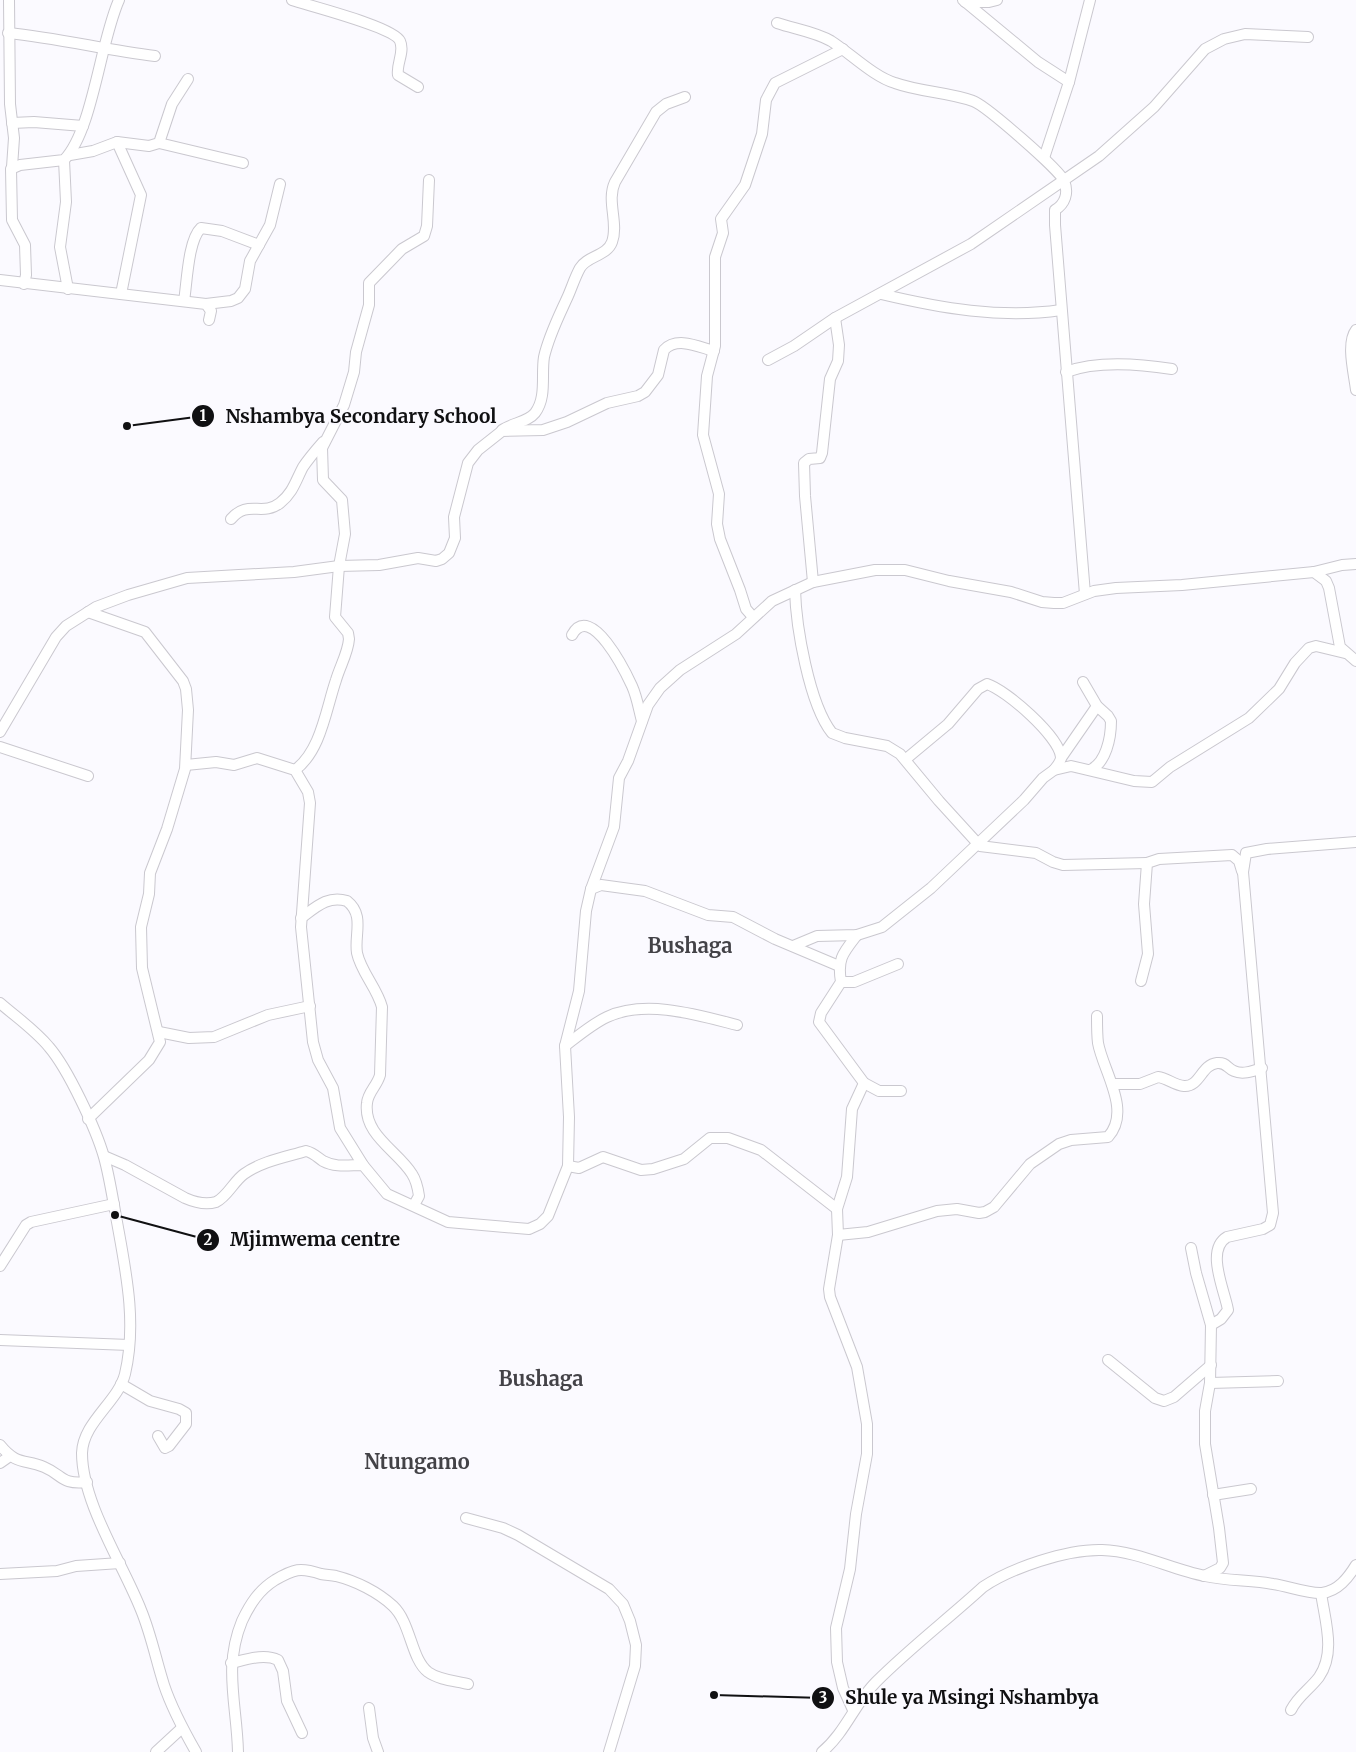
<svg xmlns="http://www.w3.org/2000/svg" width="1356" height="1752" viewBox="0 0 1356 1752" font-family="Merriweather,serif">
<rect width="100%" height="100%" fill="#fbfaff"/>
<g fill="none" stroke-linecap="round" stroke-linejoin="round">
<g stroke="#cac8cf" stroke-width="12">
<g id="minor">
<polyline points="9,0 10,104 14,138 12,167"/>
<path d="M292,0C310,6 394,27 400,41C405,52 396,64 398,75L418,87"/>
<polyline points="963,0 1038,62 1069,82"/>
<polyline points="965,2 989,2 997,0"/>
<path d="M777,23C795,29 816,32 831,41C850,53 874,77 895,83C920,92 948,92 973,101C985,105 1060,170 1064,181C1069,193 1065,204 1055,210V225L1085,594"/>
<path d="M8,33C58,38 106,50 155,56"/>
<polyline points="12,123 34,122 83,126"/>
<polyline points="117,142 141,195 121,294"/>
<polyline points="159,143 243,163"/>
<polyline points="70,155 93,151 117,142 149,146 159,143 172,104 188,79"/>
<polyline points="1044,158 1069,82 1090,0"/>
<polyline points="64,160 66,202 60,247 68,289"/>
<polyline points="0,280 206,304 211,311 209,320"/>
<path d="M24,284L26,275L25,245L12,220L11,169L20,165L64,160C93,130 100,42 119,0"/>
<path d="M881,294C940,308 1001,319 1061,310"/>
<path d="M184,301C187,283 188,240 201,228L222,231L259,245"/>
<polyline points="206,304 231,301 238,298 245,289 250,261 270,225 280,184"/>
<path d="M1356,330C1346,343 1354,373 1356,390"/>
<polyline points="768,360 794,346 835,318 971,244 1099,156 1154,107 1205,49 1224,39 1245,34 1308,37"/>
<path d="M1066,372C1098,360 1140,364 1172,369"/>
<path d="M502,430C512,423 528,422 535,413C547,397 541,375 544,357C549,335 559,316 568,296C572,287 575,277 580,268C587,256 607,256 612,242C619,223 606,201 615,182L656,112L666,104L685,97"/>
<path d="M231,519C248,499 262,517 280,503C293,493 296,480 303,467C309,458 316,450 323,442"/>
<polyline points="1314,572 1326,581 1329,588 1340,647 1356,661"/>
<polyline points="813,582 805,496 804,463 809,459 820,458 822,453 830,379 838,361 839,345 835,318"/>
<path d="M795,590C796,626 809,704 832,733L845,738L887,746L900,754L939,801L980,846L1036,853L1053,862L1063,865L1147,863"/>
<polyline points="753,617 746,609 740,590 720,539 717,524 719,494 703,435 707,376 715,346 715,257 723,233 721,219 745,185 762,134 766,100 775,83 843,49"/>
<path d="M572,635C591,601 626,673 632,686C637,697 639,710 642,721"/>
<path d="M1083,682L1097,706L1108,716L1111,721C1111,738 1106,763 1090,770"/>
<path d="M0,732L56,637L66,626L96,607L128,595L187,578L294,572L339,566L379,565L418,558L436,561L442,559L449,553L455,538L454,517L468,463L478,450L502,431L543,430L567,422L607,403L638,396L645,392L658,375L664,350C677,336 699,347 714,351"/>
<polyline points="0,747 88,776"/>
<polyline points="1061,758 1097,706"/>
<path d="M906,759L948,724L978,689L987,684C1006,690 1059,736 1061,757C1061,762 1057,766 1054,770"/>
<polyline points="186,765 216,762 234,765 257,758 295,770 308,792 310,803 301,927 313,1042 318,1060 333,1088 340,1128 363,1165"/>
<path d="M295,770C321,751 326,709 336,680C340,666 348,653 349,639L348,633L335,617L339,566L345,534L342,500L323,480L322,448L344,405L354,372L356,352L369,305V283L402,249L424,236L427,226L429,180"/>
<polyline points="591,889 601,885 645,891 708,915 733,917 775,939 839,966"/>
<path d="M301,918C316,907 328,895 347,901C365,915 354,935 357,953C361,972 377,988 382,1007L380,1075C377,1086 368,1092 367,1103C363,1135 398,1151 412,1174C416,1180 418,1189 419,1196L414,1205"/>
<path d="M857,935C843,953 837,959 841,982L821,1013L819,1022L864,1083L879,1091H901"/>
<polyline points="793,946 817,936 857,935 882,927 931,888 1024,800 1043,778 1054,770 1071,766 1134,781 1152,782 1170,767 1249,718 1279,689 1295,663 1309,648 1316,646 1345,653"/>
<polyline points="1141,981 1148,954 1144,904 1147,863 1159,859 1232,855 1239,861 1242,871"/>
<polyline points="841,982 854,982 898,964"/>
<path d="M0,1003C16,1017 35,1030 49,1047C68,1069 96,1129 104,1157C110,1179 113,1201 117,1222C126,1272 137,1323 125,1374C118,1402 83,1422 82,1453C82,1503 123,1564 141,1610C151,1634 156,1660 164,1685C172,1709 184,1731 196,1752"/>
<polyline points="159,1032 189,1038 214,1037 268,1015 310,1006"/>
<path d="M565,1046C578,1036 592,1024 607,1017C646,999 698,1015 737,1025"/>
<path d="M1112,1084H1140L1158,1077C1167,1078 1174,1085 1184,1086C1200,1087 1201,1065 1217,1063C1226,1062 1227,1068 1234,1071C1243,1075 1253,1071 1262,1068"/>
<polyline points="88,1119 149,1060 160,1042 142,968 141,927 149,894 150,873 167,829 185,769 188,710 186,689 183,681 145,632 88,612"/>
<path d="M104,1156L125,1165L185,1198C194,1202 206,1205 216,1202C227,1197 234,1181 244,1174C262,1161 286,1157 306,1151C314,1153 317,1157 323,1161C336,1168 349,1165 363,1165L387,1194L448,1222L529,1229L540,1224L548,1216L568,1166L569,1117L565,1046L579,991L586,911L591,889L614,827L619,778L628,761L648,705L660,688L680,670L736,634L772,601L813,582L875,570H905L949,581L1011,592L1042,602L1054,603H1063L1094,591L1116,588L1182,585L1314,572L1342,565L1356,564"/>
<polyline points="568,1166 579,1168 603,1157 641,1170 653,1169 684,1159 710,1138 728,1138 761,1150 837,1209"/>
<path d="M838,1235L868,1232L937,1211L957,1209L979,1213L985,1212L994,1207L1030,1164L1059,1144L1071,1140L1108,1137C1132,1111 1103,1071 1098,1043C1097,1035 1097,1025 1097,1016"/>
<polyline points="1191,1248 1196,1273 1211,1325"/>
<polyline points="0,1266 26,1225 31,1222 114,1204"/>
<polyline points="0,1340 129,1345"/>
<polyline points="1108,1360 1155,1398 1164,1401 1174,1397 1211,1365"/>
<polyline points="1210,1383 1278,1381"/>
<polyline points="121,1384 150,1401 179,1409 186,1413 186,1424 169,1446 165,1448 158,1436"/>
<path d="M0,1445C17,1466 25,1459 44,1467C63,1475 61,1485 87,1482"/>
<polyline points="0,1463 10,1456"/>
<polyline points="1213,1495 1251,1489"/>
<polyline points="466,1518 503,1528 518,1535 609,1589 623,1604 630,1621 636,1645 635,1666 609,1752"/>
<polyline points="0,1574 57,1571 76,1566 120,1563"/>
<path d="M1204,1576L1220,1568L1223,1563L1219,1528L1205,1444V1411L1210,1383L1211,1325L1221,1319L1228,1310C1225,1291 1205,1250 1227,1237L1263,1229L1270,1225L1273,1213L1243,872L1246,853L1267,849L1356,842"/>
<path d="M231,1663C245,1660 264,1653 278,1660L283,1671L287,1701L302,1733"/>
<polyline points="369,1708 373,1738 378,1752"/>
<polyline points="853,1710 843,1688 837,1662 836,1628 850,1569 856,1514 867,1454 867,1424 857,1367 830,1297 829,1289 838,1235 837,1209 847,1177 852,1109 864,1083"/>
<path d="M1291,1710C1298,1696 1310,1689 1319,1677C1336,1652 1325,1621 1321,1593"/>
<polyline points="156,1752 182,1728"/>
<path d="M238,1752C237,1705 223,1667 242,1621C250,1604 259,1590 275,1580C294,1569 300,1567 321,1574C326,1575 331,1575 336,1576C356,1581 378,1592 393,1606C411,1623 411,1659 428,1672C439,1680 456,1681 468,1684"/>
<path d="M822,1752C845,1733 855,1703 876,1682C910,1648 948,1619 983,1587C1011,1568 1067,1549 1102,1550C1138,1551 1170,1569 1205,1576C1227,1581 1251,1580 1273,1584C1288,1586 1308,1594 1322,1593C1338,1591 1348,1578 1356,1565"/>
</g>
</g>
<use href="#minor" stroke="#fff" stroke-width="10"/>
</g>
<g text-anchor="middle" dominant-baseline="central" stroke-width="4" stroke-linejoin="round" paint-order="stroke">
<g font-size="20" font-weight="bold" fill="#434247" stroke="#fbfaff">
<text x="690" y="945">Bushaga</text>
<text x="541" y="1378">Bushaga</text>
<text x="417" y="1461">Ntungamo</text>
</g>
</g>
<path fill="none" stroke="#101012" stroke-width="2" d="M127 426L203 416M115 1215L208 1240M714 1695L823 1698"/>
<g fill="#101012" stroke="#fbfaff" stroke-width="2">
<circle cx="127" cy="426" r="5"/>
<circle cx="115" cy="1215" r="5"/>
<circle cx="714" cy="1695" r="5"/>
<circle cx="203" cy="416" r="12"/>
<circle cx="208" cy="1240" r="12"/>
<circle cx="823" cy="1698" r="12"/>
</g>
<g font-size="15" text-anchor="middle" font-weight="bold" fill="#fff">
<text x="203" y="421">1</text>
<text x="208" y="1245">2</text>
<text x="823" y="1703">3</text>
</g>
<g font-size="19" text-anchor="middle" font-weight="bold" fill="#101012" stroke="#fbfaff" stroke-width="4" stroke-linejoin="round" paint-order="stroke">
<text x="361" y="423">Nshambya Secondary School</text>
<text x="315" y="1246">Mjimwema centre</text>
<text x="972" y="1704">Shule ya Msingi Nshambya</text>
</g>
</svg>
